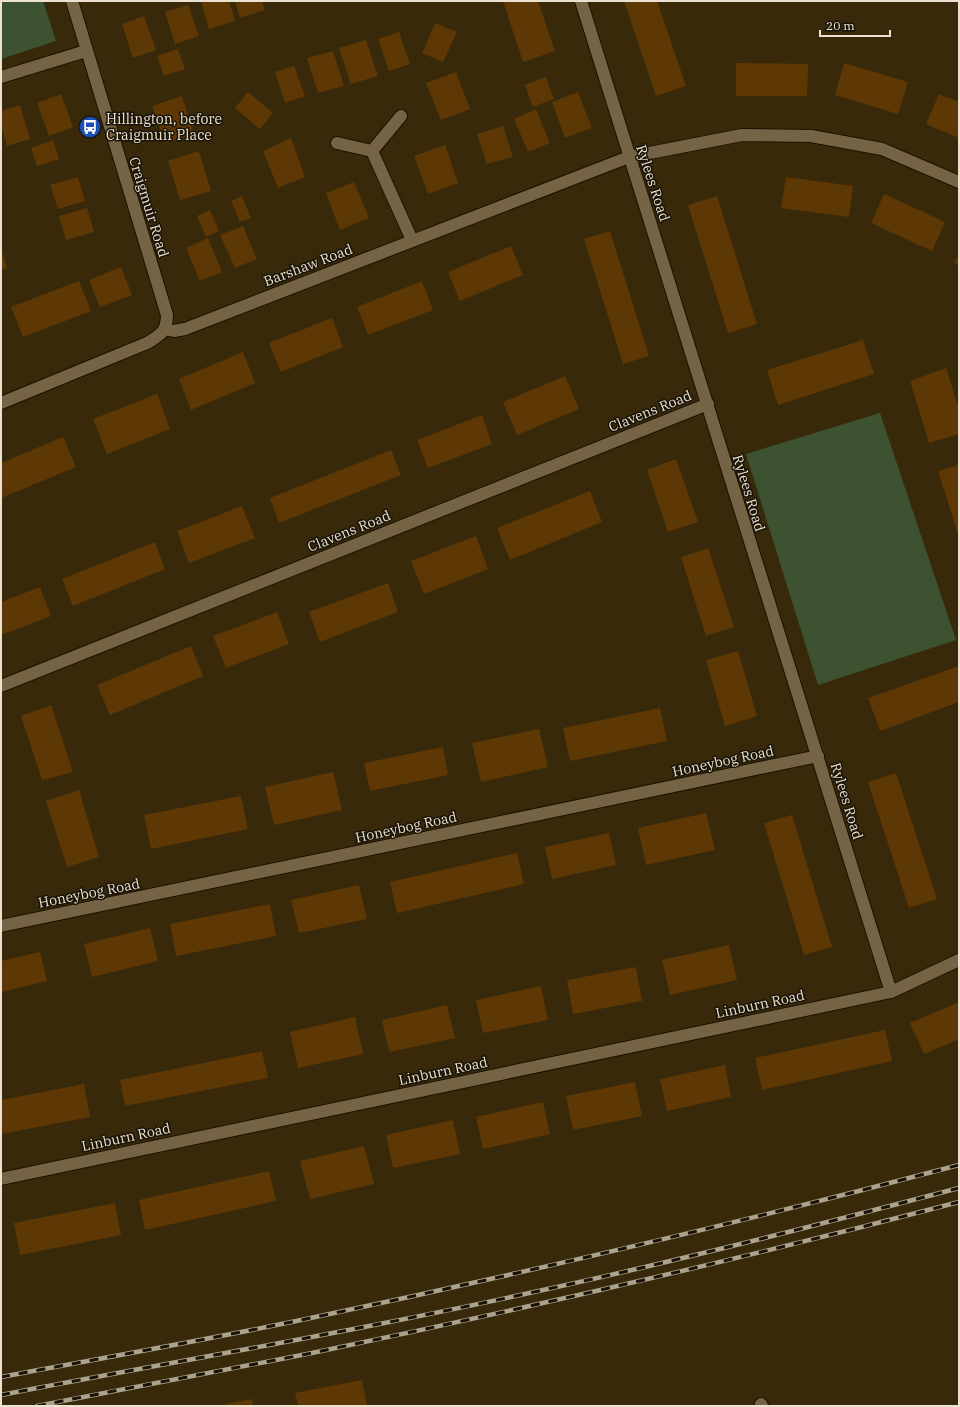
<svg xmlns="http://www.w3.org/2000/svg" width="960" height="1407" viewBox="0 0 960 1407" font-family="'IBM Plex Serif',serif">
<rect width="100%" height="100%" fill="#38290b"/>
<g fill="#3c5231">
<polygon points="1,1 43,1 56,41 1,59"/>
<polygon points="880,413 956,640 818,685 746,454"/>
</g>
<g fill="#5d3804">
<polygon points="201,1 229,1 235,21 209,29"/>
<polygon points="235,1 262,1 265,10 240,18"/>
<polygon points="503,1 538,1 555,51 523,62"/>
<polygon points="624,1 657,1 686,86 656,96"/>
<polygon points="188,5 199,36 175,44 165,12"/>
<polygon points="144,16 156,50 133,58 122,24"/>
<polygon points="435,23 457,32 443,62 422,53"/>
<polygon points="399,32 410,64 389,71 378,39"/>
<polygon points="366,40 378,76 351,84 339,48"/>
<polygon points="178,49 185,69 164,76 157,56"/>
<polygon points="333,51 344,86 318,93 307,58"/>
<polygon points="736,63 808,64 807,96 736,96"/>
<polygon points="844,63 908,82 898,114 835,95"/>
<polygon points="294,66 305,96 285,103 275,72"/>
<polygon points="456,72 470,109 441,120 426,83"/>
<polygon points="546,77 554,99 533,107 525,85"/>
<polygon points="248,92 273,113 260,129 235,108"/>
<polygon points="578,92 592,128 565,138 552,102"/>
<polygon points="61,94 73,127 49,136 37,103"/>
<polygon points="939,94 959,102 959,138 926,124"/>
<polygon points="182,96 194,134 165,143 152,106"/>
<polygon points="20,105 30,139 7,146 1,125 1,111"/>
<polygon points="536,109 550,143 528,152 514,119"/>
<polygon points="503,126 513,157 487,164 477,134"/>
<polygon points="291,138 305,177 278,188 263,151"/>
<polygon points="53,140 59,159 37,166 31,148"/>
<polygon points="445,145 458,183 428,194 414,156"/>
<polygon points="199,151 211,191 180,200 168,161"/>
<polygon points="78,177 85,201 58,209 50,185"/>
<polygon points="786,177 853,186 849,217 781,208"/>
<polygon points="354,182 369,218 340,230 326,193"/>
<polygon points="884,194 945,222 932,251 871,223"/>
<polygon points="242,196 251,218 240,222 231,201"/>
<polygon points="717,196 757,324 728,333 688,205"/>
<polygon points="87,208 94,232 66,240 59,216"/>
<polygon points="210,210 219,231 206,237 197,216"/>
<polygon points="243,226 257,259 235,268 220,235"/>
<polygon points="610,231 649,356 623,364 584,239"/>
<polygon points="208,238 222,272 200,281 186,248"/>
<polygon points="511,246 523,275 460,301 448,272"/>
<polygon points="1,248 7,268 1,270"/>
<polygon points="959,256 959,266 954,262"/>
<polygon points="121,267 132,295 100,307 89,280"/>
<polygon points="79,281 91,311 23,337 11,307"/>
<polygon points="422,281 433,310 368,335 357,307"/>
<polygon points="332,318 343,347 281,372 269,343"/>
<polygon points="863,340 874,374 778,405 767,370"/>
<polygon points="243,352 255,383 191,410 179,379"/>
<polygon points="946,368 959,409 959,434 929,443 910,381"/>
<polygon points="565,376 579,409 517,435 503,402"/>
<polygon points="157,394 170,429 107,454 93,419"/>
<polygon points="482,415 492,444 428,468 417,440"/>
<polygon points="63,437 76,467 1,498 1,463"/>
<polygon points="391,450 401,475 279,523 270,498"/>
<polygon points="676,459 698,522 668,532 647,470"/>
<polygon points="959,465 959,537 938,471"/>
<polygon points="590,491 602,522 510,560 497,528"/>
<polygon points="242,506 255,538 189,563 177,531"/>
<polygon points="476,536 488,569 424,594 411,561"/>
<polygon points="155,542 165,569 73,606 62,579"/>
<polygon points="708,548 734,627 706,636 681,557"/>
<polygon points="388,583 398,612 320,642 309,612"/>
<polygon points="40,587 51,616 1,635 1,602"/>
<polygon points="277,612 289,644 226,668 213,636"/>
<polygon points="191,646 203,676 110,715 97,685"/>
<polygon points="738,651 757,716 725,726 706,660"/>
<polygon points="959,666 959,702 880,731 868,698"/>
<polygon points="51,705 73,772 42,780 21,716"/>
<polygon points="660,708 667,741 570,761 563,728"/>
<polygon points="539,729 548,767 481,782 472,743"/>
<polygon points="443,747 448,775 370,791 364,763"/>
<polygon points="333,772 342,810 274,825 265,787"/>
<polygon points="896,773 937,899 909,908 868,782"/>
<polygon points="79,790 99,857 67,867 46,801"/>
<polygon points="241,796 248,829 151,849 144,815"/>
<polygon points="706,813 715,850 646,865 638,828"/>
<polygon points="792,815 832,947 804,955 764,823"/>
<polygon points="609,833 616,865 552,879 545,847"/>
<polygon points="517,853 524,884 397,913 390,882"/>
<polygon points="359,885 367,919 299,933 291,900"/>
<polygon points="270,904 276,936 176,956 170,924"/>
<polygon points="150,928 158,961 92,977 84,944"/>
<polygon points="729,945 737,980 670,995 662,960"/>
<polygon points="40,952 47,981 1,992 1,961"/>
<polygon points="636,967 642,1001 573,1014 567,980"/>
<polygon points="541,986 548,1020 483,1033 476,1000"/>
<polygon points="959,1002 959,1039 924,1054 910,1023"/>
<polygon points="447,1005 455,1038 389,1052 382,1020"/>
<polygon points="355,1017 363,1054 298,1068 290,1032"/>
<polygon points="885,1030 892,1061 762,1090 755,1058"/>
<polygon points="262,1051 268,1078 125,1106 120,1080"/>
<polygon points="725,1065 731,1097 667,1111 660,1079"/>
<polygon points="635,1082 642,1116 573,1130 566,1096"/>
<polygon points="84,1084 90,1117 1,1134 1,1100"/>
<polygon points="543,1102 550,1134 483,1149 476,1117"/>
<polygon points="453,1120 460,1154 393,1168 386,1135"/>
<polygon points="364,1146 374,1184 310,1199 300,1161"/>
<polygon points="269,1171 276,1201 145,1230 139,1200"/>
<polygon points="115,1203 121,1235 20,1255 14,1223"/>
<polygon points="362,1380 367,1406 298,1406 295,1393"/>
<polygon points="252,1399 253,1406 221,1406 221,1405"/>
</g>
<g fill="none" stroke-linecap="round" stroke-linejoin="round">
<g stroke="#1d1200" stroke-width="14">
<g id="minor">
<polyline points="581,1 891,992"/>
<polyline points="1,77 86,51"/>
<polyline points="337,143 372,151 401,116"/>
<polyline points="372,151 412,240"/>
<polyline points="165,329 174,331 185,329 629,157 742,135 811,136 882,149 959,182"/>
<path d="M1,403L147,343C161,335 167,331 167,315L72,1"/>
<polyline points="1,686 708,404"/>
<polyline points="1,926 818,756"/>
<polyline points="1,1179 891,992 959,960"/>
<polyline points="761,1404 762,1406"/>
</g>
</g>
<use href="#minor" stroke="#746445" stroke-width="12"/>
<g stroke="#ada28c" stroke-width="4.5">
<g id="rail">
<path d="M1,1377C103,1358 205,1340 306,1319C525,1273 743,1222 959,1165"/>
<path d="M1,1395C182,1360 363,1330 543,1290C682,1260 821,1224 959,1188"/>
<path d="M37,1406C128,1388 220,1371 312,1353C529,1308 745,1258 959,1202"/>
</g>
</g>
<use href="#rail" stroke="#191307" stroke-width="3" stroke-dasharray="9" stroke-linecap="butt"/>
</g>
<defs>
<g id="bus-disc" transform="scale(1.15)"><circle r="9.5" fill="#1a4fb4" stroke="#191307"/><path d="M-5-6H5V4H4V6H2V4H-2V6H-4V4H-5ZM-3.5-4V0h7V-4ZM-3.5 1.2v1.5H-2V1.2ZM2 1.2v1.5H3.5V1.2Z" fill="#fff"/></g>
</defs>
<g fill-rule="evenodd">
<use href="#bus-disc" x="90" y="127"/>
</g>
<g text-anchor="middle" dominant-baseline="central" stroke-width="3" stroke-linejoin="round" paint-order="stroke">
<g font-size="14" fill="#ebe2d1" stroke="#191307" text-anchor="start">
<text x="106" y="119">Hillington, before<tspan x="106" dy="16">Craigmuir Place</tspan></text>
</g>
<g font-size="14" fill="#ebe2d1" stroke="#191307">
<text transform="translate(653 183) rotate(72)">Rylees Road</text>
<text transform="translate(149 207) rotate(73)">Craigmuir Road</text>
<text transform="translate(308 265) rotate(-21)">Barshaw Road</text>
<text transform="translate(650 411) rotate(-22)">Clavens Road</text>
<text transform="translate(749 493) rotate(73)">Rylees Road</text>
<text transform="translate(349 531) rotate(-22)">Clavens Road</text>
<text transform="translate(723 761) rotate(-12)">Honeybog Road</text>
<text transform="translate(847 801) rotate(73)">Rylees Road</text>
<text transform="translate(406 827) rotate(-12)">Honeybog Road</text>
<text transform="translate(89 893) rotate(-11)">Honeybog Road</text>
<text transform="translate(760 1004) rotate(-12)">Linburn Road</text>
<text transform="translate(443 1071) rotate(-12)">Linburn Road</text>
<text transform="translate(126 1137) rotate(-12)">Linburn Road</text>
</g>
</g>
<rect width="960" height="1407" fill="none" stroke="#ebe2d1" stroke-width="4"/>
<path d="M820 30v6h70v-6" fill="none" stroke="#ebe2d1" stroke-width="2"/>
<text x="826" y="30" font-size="12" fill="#ebe2d1" stroke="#191307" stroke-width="3" paint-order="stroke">20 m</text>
</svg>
